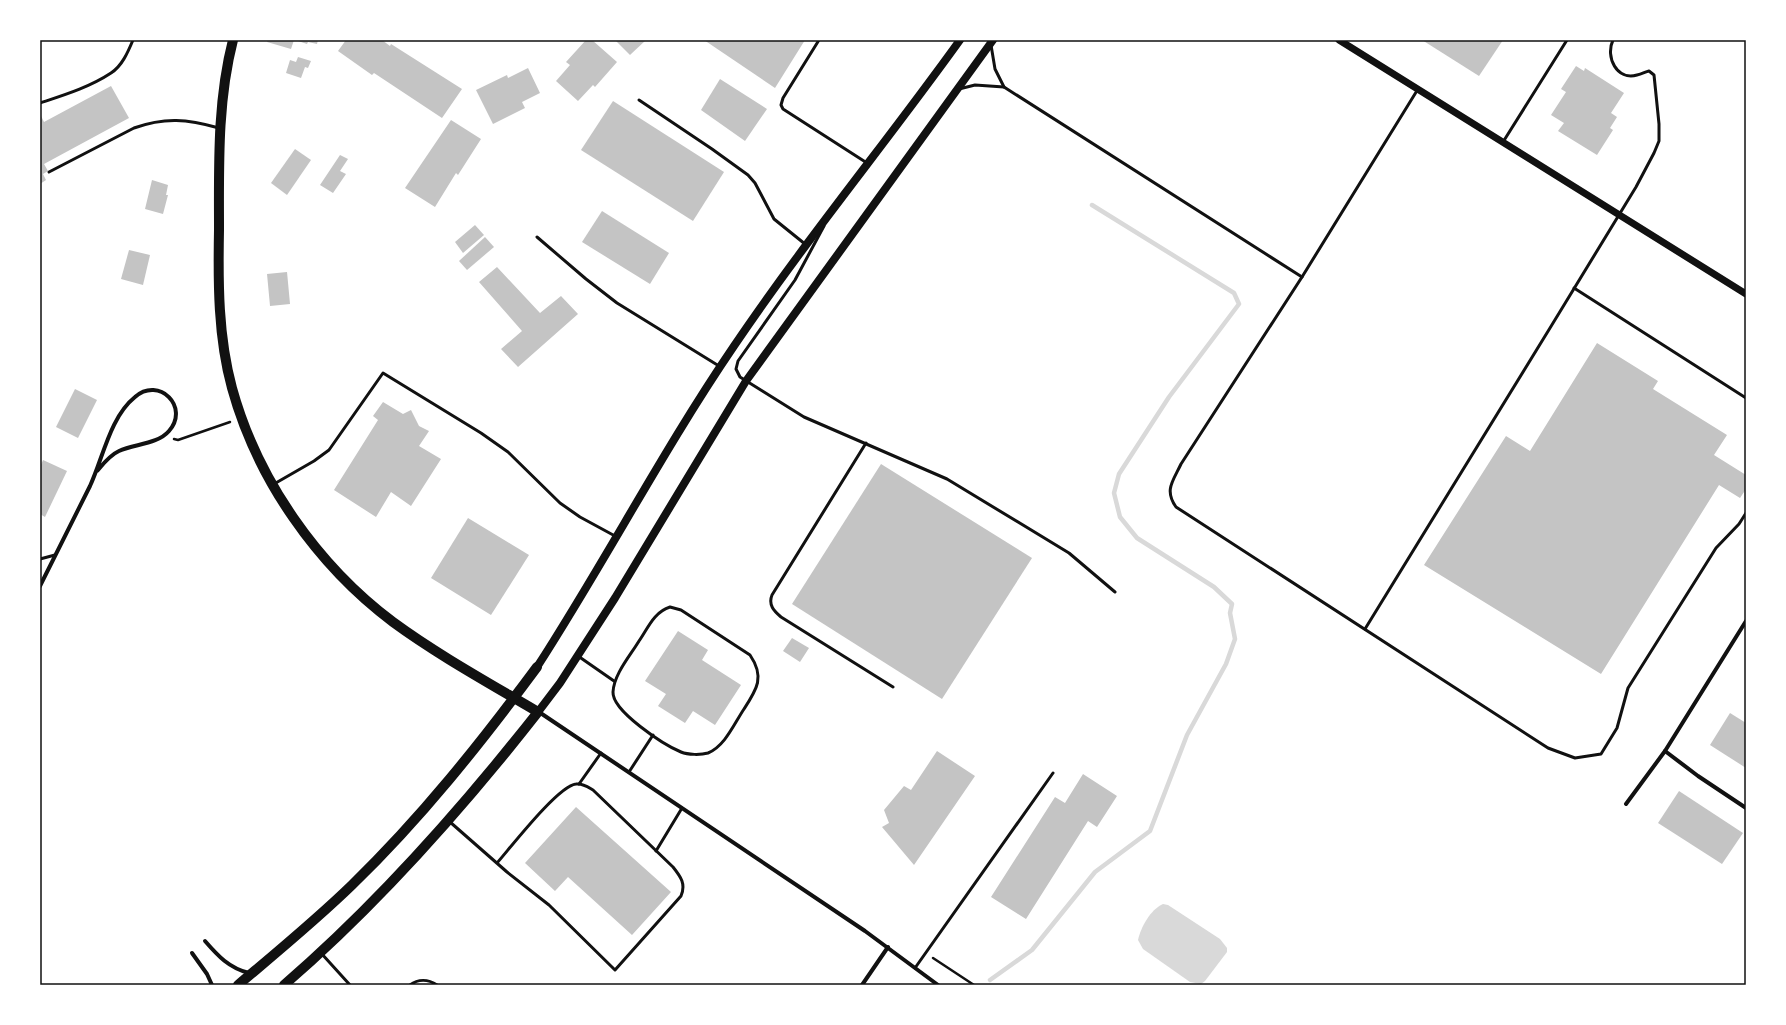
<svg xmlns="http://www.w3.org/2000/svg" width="1786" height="1025" viewBox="0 0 1786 1025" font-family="'Zilla Slab',serif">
<rect width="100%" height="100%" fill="#fff"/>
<path fill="#d9d9d9" d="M1163,904L1168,905L1220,939L1227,948V952L1205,981L1201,984L1190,982L1143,949L1138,940C1141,927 1150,910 1163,904Z"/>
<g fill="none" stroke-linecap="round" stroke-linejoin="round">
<polyline stroke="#d9d9d9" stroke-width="4.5" points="990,980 1032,950 1095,872 1150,831 1187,735 1226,664 1235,639 1230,613 1232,604 1214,587 1137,538 1120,517 1114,493 1119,474 1169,397 1239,304 1234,293 1092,205"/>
</g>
<g fill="#c4c4c4">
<polygon points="268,40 294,40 291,49 267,42"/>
<polygon points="295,40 318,40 317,44 308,42 307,44"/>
<polygon points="346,40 382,40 390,46 391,44 462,89 442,118 374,73 372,75 338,51"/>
<polygon points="586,40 592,40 617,62 595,87 593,85 578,101 556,81 570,65 566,62"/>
<polygon points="615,40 646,40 630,55"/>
<polygon points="704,40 805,40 775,88"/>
<polygon points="1422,40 1503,40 1479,76"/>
<polygon points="298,57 311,61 308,68 305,67 301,78 286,73 290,60 296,62"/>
<polygon points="1576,66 1584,71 1585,68 1624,93 1611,113 1617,117 1610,128 1613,130 1597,155 1558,131 1564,123 1551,115 1566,92 1561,89"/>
<polygon points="528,68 540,93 522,102 525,108 493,124 476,90 507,75 508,78"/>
<polygon points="720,79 767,109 745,141 701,110"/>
<polygon points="111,86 129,118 44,164 48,171 43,174 46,180 40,184 40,114 44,122"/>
<polygon points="613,101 724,172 693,221 581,150"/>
<polygon points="451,120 481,139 458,175 456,173 435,207 405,188"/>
<polygon points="295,149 311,160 287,195 271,183"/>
<polygon points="340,155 348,159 340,171 346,174 333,193 320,185"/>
<polygon points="152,180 168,185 166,195 168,195 163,214 145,209"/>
<polygon points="602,211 669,253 650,284 582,242"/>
<polygon points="475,225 484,235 463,253 455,242"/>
<polygon points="485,237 494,247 467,270 459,261"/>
<polygon points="129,250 150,255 143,285 121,279"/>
<polygon points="497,267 540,313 561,296 578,314 518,367 501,349 522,331 479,282"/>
<polygon points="287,272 290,304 270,306 267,274"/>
<polygon points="1597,343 1658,381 1653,389 1727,435 1714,455 1746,475 1746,489 1740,498 1719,485 1601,674 1424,565 1506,436 1530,451"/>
<polygon points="75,389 97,400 78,438 56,427"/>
<polygon points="383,402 403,414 411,410 419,426 429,431 419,446 441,459 411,506 391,492 376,517 334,490 378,420 373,416"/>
<polygon points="43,460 67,471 45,517 40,514 40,467"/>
<polygon points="881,464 1032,558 942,699 792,604"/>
<polygon points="468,518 529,555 491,615 431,578"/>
<polygon points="678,631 708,650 702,660 741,685 715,725 693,711 685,723 658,706 666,694 645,681"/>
<polygon points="792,638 809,648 800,662 783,651"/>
<polygon points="1730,713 1746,723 1746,768 1710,745"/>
<polygon points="937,751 975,776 914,865 882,827 889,823 884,810 904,786 911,790"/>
<polygon points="1083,774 1117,796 1097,827 1088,821 1026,919 991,897 1055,797 1065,803"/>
<polygon points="1679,791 1743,833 1722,864 1658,823"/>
<polygon points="576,807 671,892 632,935 568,877 555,891 525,863"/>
</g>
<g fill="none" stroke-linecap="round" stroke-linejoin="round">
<g stroke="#111" stroke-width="2.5">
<polyline points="174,439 178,440 230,422"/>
<polyline points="933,958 974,985"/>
</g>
<g stroke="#111" stroke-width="3">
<polyline points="819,40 783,98 781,105 783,109 867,163"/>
<polyline points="991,45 995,69 1004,87"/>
<polyline points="959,89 975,85 1004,87 1302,277"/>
<path d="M1418,89L1302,277L1181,464C1173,481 1164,490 1176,507L1548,748L1575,758L1601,754L1617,728L1628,688L1716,548L1739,524L1746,513"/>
<polyline points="639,100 712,149 748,175 755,183 774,219 805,244"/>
<path d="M40,103C64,95 90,87 111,73C122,66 128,52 133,40"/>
<polyline points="1503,142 1567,40"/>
<path d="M49,172L134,128C165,117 187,119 219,128"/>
<polyline points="824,226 795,280 738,361 736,369 740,377 804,417 947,479 1069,553 1115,592"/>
<polyline points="537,237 586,279 617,303 719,366"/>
<polyline points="1574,288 1746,398"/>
<path d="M866,443L772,595C768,605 774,611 781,617L893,687"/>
<polyline points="274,484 314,461 329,450 383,373 481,433 508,452 560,503 580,517 615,536"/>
<polyline points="40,559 55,555"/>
<path d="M670,607L681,610L750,655C765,677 757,689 744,709C734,724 725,746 708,753C701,755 688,755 681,752C664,745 612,711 613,692C614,674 630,656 639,641C648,628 654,612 670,607Z"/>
<path d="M1365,629L1550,328L1636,187L1654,153L1659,141V124L1654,75L1649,71C1645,72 1642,74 1637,75C1617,81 1605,57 1613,40"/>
<polyline points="578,656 614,681"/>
<polyline points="629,772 653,735"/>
<polyline points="579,784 601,753"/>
<path d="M450,822L507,872L549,905L615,970L681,896C686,884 681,877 673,867L593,790C588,787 583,783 576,784C558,786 511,847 497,863"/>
<polyline points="656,851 682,808"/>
<polyline points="321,953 350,985"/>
<polyline points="915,968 1053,773"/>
<path d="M410,985C418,979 428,979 437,985"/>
</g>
<g stroke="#111" stroke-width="4">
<path d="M40,586L90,486C103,458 110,417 135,397C159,376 190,407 169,431C158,444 135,444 119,451C110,455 103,464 97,471"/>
<polyline points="539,712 865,931 938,985"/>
<polyline points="1665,751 1698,776 1746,808"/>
<polyline points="1626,804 1665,751 1746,621"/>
<path d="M205,941C218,956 229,968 249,973"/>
<polyline points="192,953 207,974 212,985"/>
<polyline points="862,985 888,947"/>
</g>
<polyline stroke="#111" stroke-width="7" points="1339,40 1746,294"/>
<g stroke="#111" stroke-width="8">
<path d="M537,667C605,562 663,450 734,346C805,241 886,143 960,40"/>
<polyline points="538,712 560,683 615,598 746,381 993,40"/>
</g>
<g stroke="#111" stroke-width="10">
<path d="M233,40C217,102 219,167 219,230C218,282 218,337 232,388C257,479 317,565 393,622C438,655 489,683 538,712C461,810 379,903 284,985"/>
<path d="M238,985C277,952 316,920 352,885C421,818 480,744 537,667"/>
</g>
</g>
<rect width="1786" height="1025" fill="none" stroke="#ffffff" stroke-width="82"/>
<rect x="41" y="41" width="1704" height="943" fill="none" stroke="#111" stroke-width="1.5"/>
</svg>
